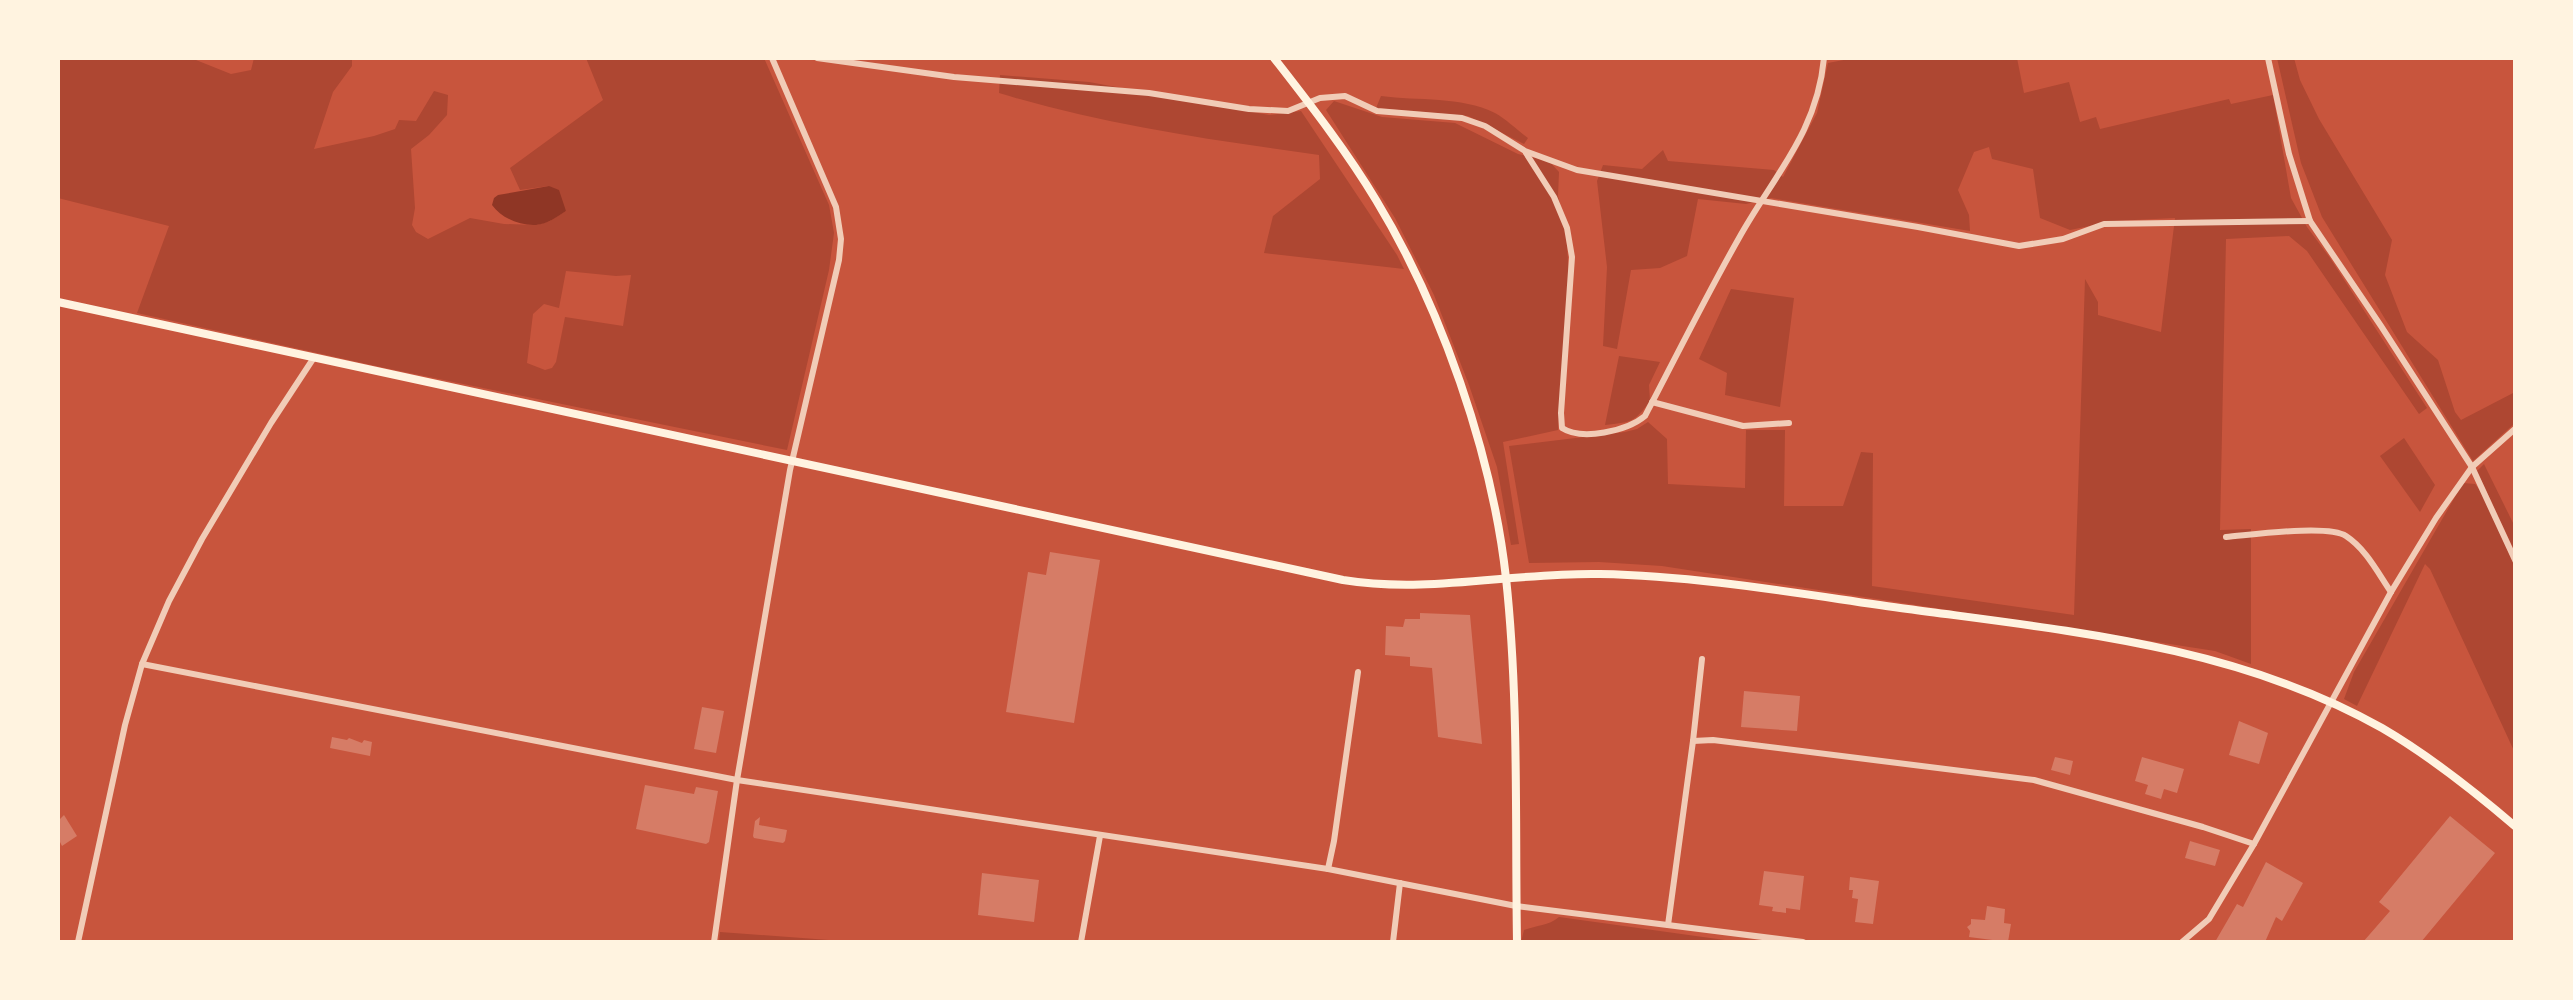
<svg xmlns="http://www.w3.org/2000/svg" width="2573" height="1000" viewBox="0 0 2573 1000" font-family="Helvetica,sans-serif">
<rect width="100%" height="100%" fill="#c8553d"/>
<g fill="#ae4732" fill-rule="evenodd">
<path d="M58,58H191L231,74L251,70L254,58H352V66L333,92L314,149L374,136L395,129L399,120L416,121L434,91L448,95L447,115L429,135L411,149L415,208L412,225L416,232L428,239L470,218L504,224L537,225L550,221L566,211L549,186L520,190L510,168L603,100L586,58H764L829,205L834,233L829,270L787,450L385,368L137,313L169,226L58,198ZM566,271L616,276L631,275L623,326L565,317L556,362L552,368L545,370L527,363L533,314L544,304L559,308Z"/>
<polygon points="1854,58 2017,58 2024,93 2069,82 2080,122 2096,117 2100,129 2229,99 2231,104 2273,95 2291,198 2307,227 2330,258 2427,408 2419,414 2307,251 2289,236 2226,239 2220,530 2251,529 2251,664 2215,651 1662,566 1599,562 1529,563 1509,446 1625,432 1637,429 1648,422 1667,439 1668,484 1745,488 1746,430 1785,430 1784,506 1843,506 1861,452 1873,453 1872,586 2074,615 2085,279 2098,302 2098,315 2161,332 2175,218 2114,221 2070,230 2040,218 2033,169 1992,159 1989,147 1974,152 1958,190 1969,215 1970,231 1771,198 1746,204 1698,199 1687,256 1660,268 1631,270 1617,349 1603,346 1607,267 1597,181 1603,165 1642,169 1663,150 1668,161 1774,170 1783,177 1817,113 1828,63"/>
<polygon points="2277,58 2294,58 2300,80 2319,119 2392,240 2385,275 2407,332 2438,360 2455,412 2461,420 2515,392 2515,423 2473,461 2322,217 2301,163"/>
<path d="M1000,75L1089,82L1269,115L1301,111L1397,255L1404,269L1264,253L1273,216L1320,179L1319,155C1212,140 1103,125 999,93Z"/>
<path d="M1381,96C1418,101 1461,96 1495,113C1506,119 1517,130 1528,138L1524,144L1468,116L1376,108Z"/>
<polygon points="1334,101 1382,117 1455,123 1518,154 1549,161 1559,172 1558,196 1566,230 1569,277 1558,430 1503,442 1519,544 1511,545 1497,467 1469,385 1434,295 1395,218 1326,110"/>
<polygon points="1731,289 1794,298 1780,407 1725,395 1727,373 1699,359"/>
<path d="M1619,356L1660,362L1649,385L1650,401C1634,423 1631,422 1605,425Z"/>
<polygon points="2404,438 2435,485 2420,512 2380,456"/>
<polygon points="2484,464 2515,527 2515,552 2477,471"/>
<polygon points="2463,483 2475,484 2482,493 2515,567 2515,753 2430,569 2425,564 2357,706 2344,699 2354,672"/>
<path d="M1559,917L1739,942H1521L1524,930C1537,925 1548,926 1559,917Z"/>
<polygon points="720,932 829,940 830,942 719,942"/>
</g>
<path fill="#8f3625" d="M549,186L559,190L566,211C557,217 547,224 536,225C520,226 501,218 492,205L494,198L498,195Z"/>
<g fill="#d67c66">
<polygon points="1050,552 1100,560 1074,723 1006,712 1028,572 1046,575"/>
<polygon points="1420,613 1470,615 1482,744 1438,737 1432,668 1410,666 1410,657 1385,655 1386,626 1403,627 1405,619 1420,619"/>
<polygon points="1744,691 1800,696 1797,731 1741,727"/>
<polygon points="702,707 724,711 716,753 694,749"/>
<polygon points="2239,721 2268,733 2259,764 2229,755"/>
<polygon points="332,737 347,740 349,738 362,743 364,740 372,742 370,756 330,748"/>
<polygon points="2055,757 2073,761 2070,775 2051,770"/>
<polygon points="2142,757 2184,769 2177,793 2164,789 2161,799 2145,794 2148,785 2135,781"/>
<polygon points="645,785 694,794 696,787 718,791 709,842 706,844 636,829"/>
<polygon points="64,815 77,836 62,846 58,838 58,821"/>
<polygon points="2450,816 2495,853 2421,942 2363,942 2390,911 2379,902"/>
<polygon points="760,817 759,825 787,830 785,841 783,843 754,838 753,836 755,821"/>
<polygon points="2190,841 2220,850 2215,866 2185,858"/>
<polygon points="2266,862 2303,883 2282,921 2276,917 2265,942 2215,942 2237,904 2243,907"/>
<polygon points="1764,871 1804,876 1800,910 1786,908 1786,913 1772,911 1773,907 1759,905"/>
<polygon points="982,873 1039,880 1034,922 978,915"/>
<polygon points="1850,877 1879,881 1873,924 1855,922 1858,899 1852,898 1853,890 1849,890"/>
<polygon points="1987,906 2005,909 2004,923 2011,924 2008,942 1969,937 1970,931 1967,927 1971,924 1971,919 1985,920"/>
</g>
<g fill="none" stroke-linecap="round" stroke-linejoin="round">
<g stroke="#f1ccb7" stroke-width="6">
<polyline points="817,58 954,77 1149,93 1249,109 1288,111 1320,98 1345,96 1377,111 1462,118 1485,126 1525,151 1577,170 1918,227 2019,246 2063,239 2104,224 2310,221"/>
<polyline points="2268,58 2289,154 2310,221 2381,326 2472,467 2516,562"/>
<path d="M1526,153L1554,197L1567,228L1572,257L1561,413L1562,428C1582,441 1627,431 1645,416C1676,357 1706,296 1739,238C1774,175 1817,133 1824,58"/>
<polyline points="1652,402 1743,426 1789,423"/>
<path d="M2226,537C2251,535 2328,524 2346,536C2366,549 2378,573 2391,592"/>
<polyline points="142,664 737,780 1328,869 1516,906 1803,942"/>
<polyline points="1693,741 1713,740 2034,780 2203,827 2254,844"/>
<polyline points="1328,869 1334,841 1358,672"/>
<polyline points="1668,925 1693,741 1702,659"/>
<polyline points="78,942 125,725 142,664 169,601 202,539 271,423 313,359"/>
<polyline points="714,942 737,780 790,470 839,260 841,239 836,207 772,58"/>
<polyline points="1081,942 1100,836"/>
<polyline points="1393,942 1400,883"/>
<polyline points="2182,942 2209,919 2254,844 2391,592 2436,518 2472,467 2516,428"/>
</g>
<g stroke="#fff3e0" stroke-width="8">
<path d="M1274,58C1309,103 1346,150 1376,200C1441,307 1492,453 1506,578C1519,699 1515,821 1517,942"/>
<path d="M58,302L1343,580C1429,594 1514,572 1600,574C1703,576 1806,595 1908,609C2070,631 2237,646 2382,728C2430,756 2474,791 2516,827"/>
</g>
</g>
<rect width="2573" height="1000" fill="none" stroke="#fff3e0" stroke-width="120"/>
</svg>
